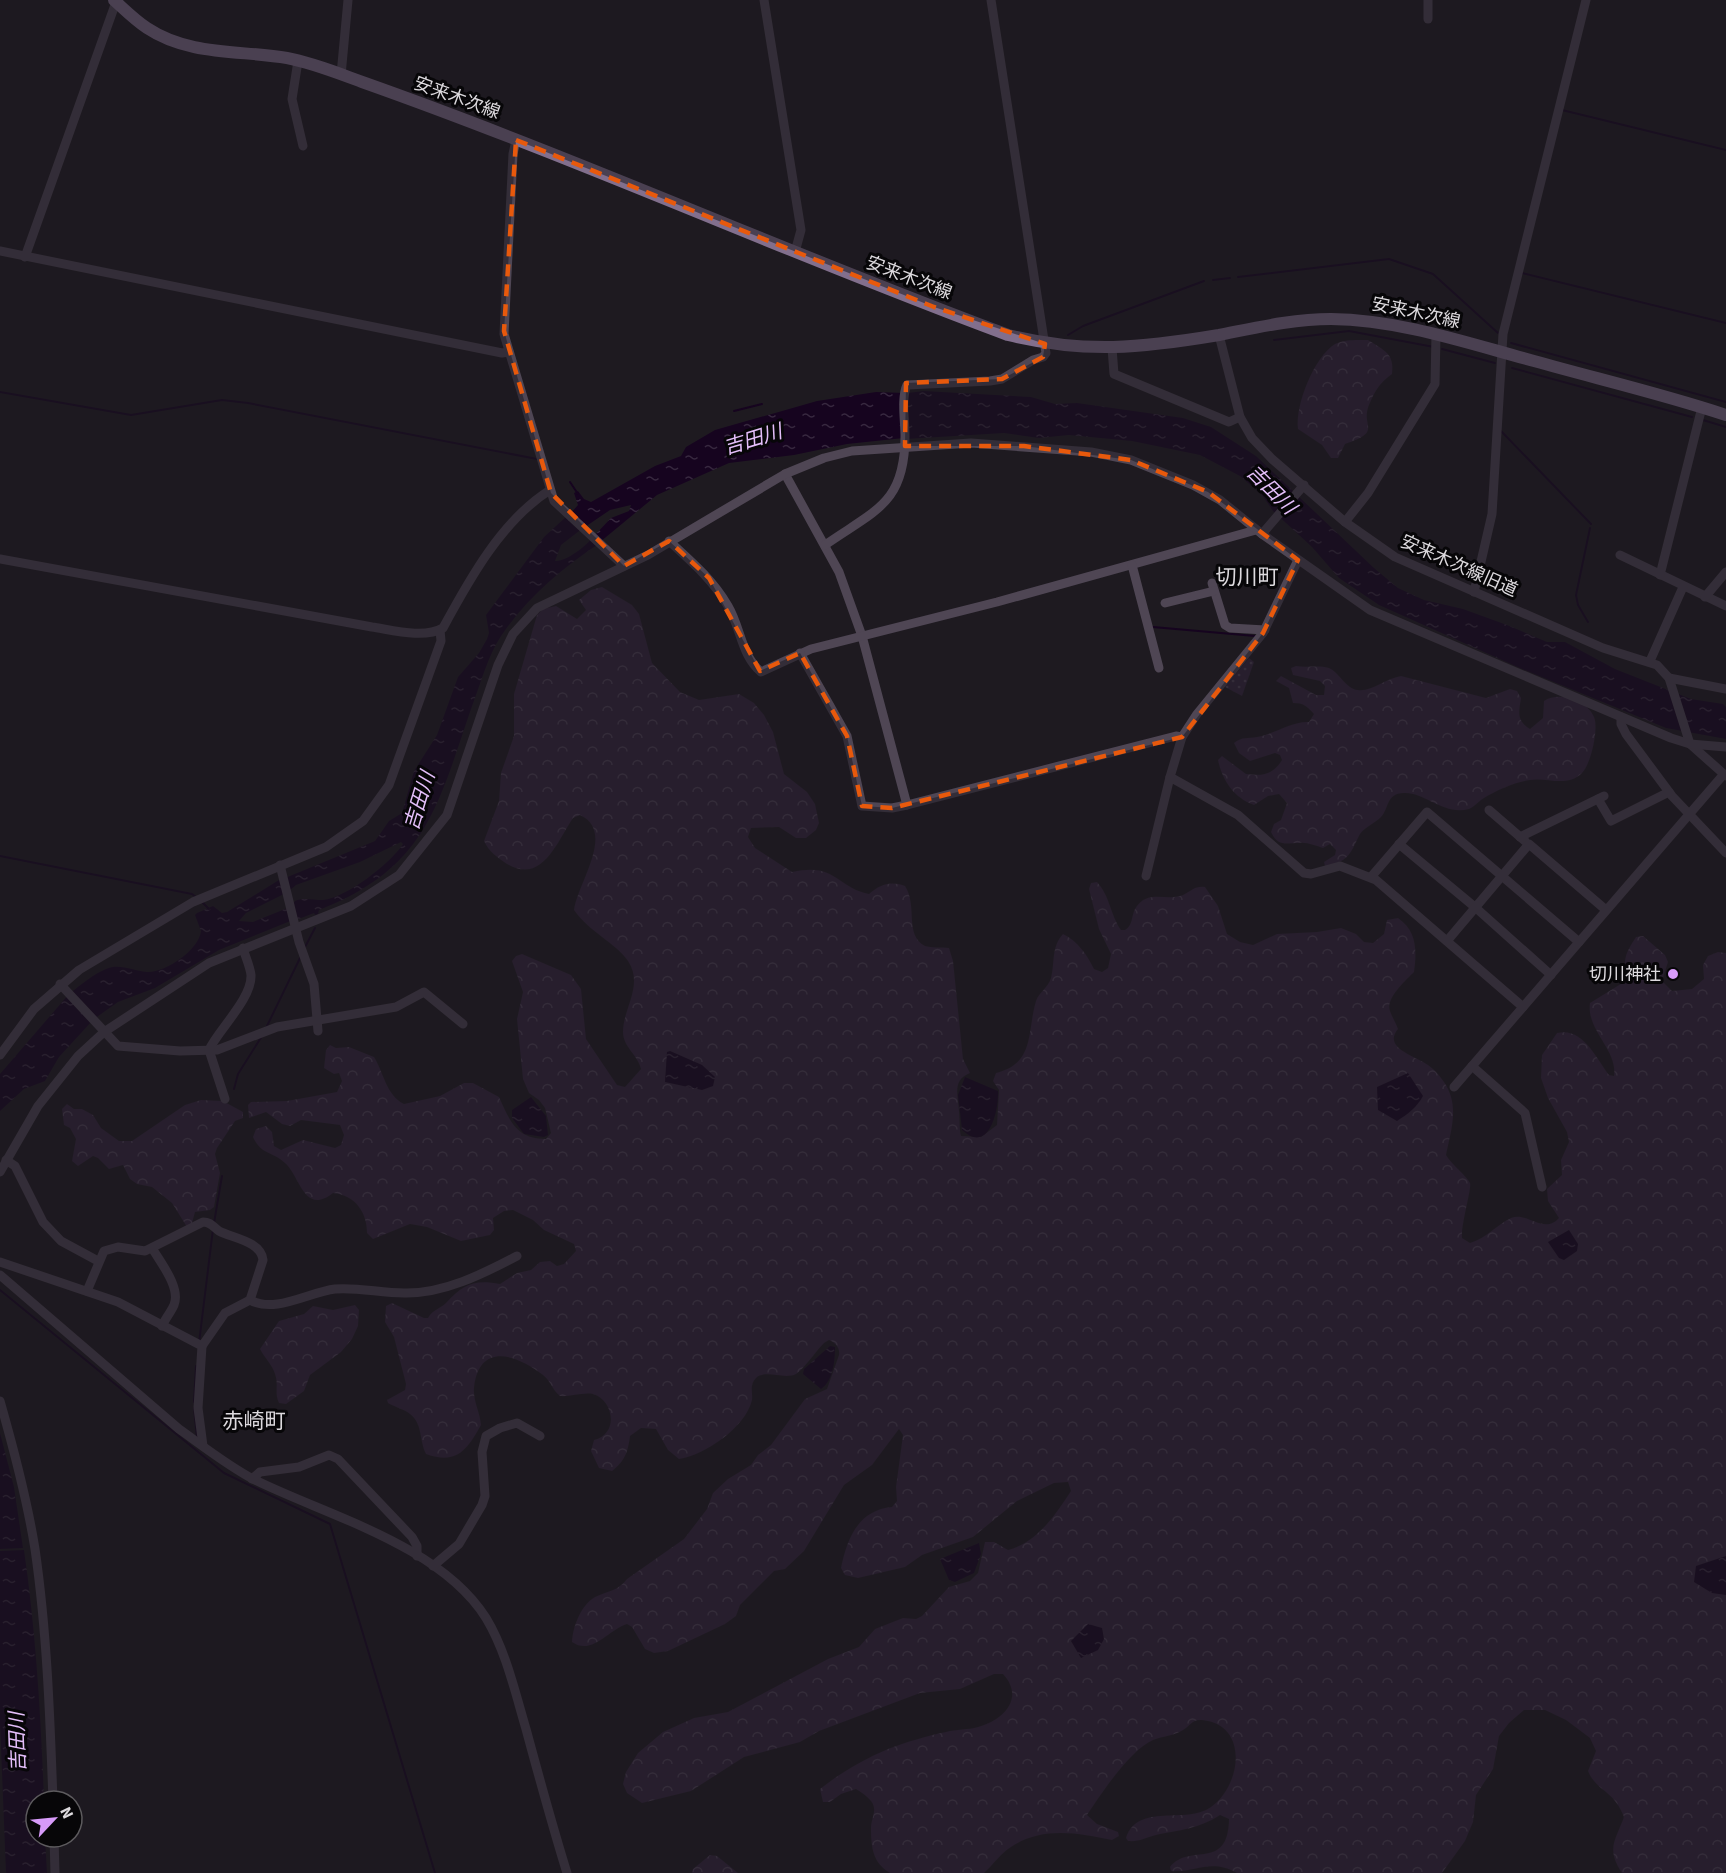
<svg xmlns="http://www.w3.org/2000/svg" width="1726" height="1873" viewBox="0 0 1726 1873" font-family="'Source Sans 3','Noto Sans JP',sans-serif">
<defs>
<pattern id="forest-crowns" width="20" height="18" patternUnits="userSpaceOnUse" patternTransform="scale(1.5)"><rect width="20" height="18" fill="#33243c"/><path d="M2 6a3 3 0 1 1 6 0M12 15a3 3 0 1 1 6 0" fill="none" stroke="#504358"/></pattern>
<pattern id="park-dots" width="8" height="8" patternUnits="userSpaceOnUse" patternTransform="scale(1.5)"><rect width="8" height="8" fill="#33243c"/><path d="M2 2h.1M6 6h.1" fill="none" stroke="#504358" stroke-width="1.8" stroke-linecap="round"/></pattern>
<pattern id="water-ripples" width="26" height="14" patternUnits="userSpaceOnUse" patternTransform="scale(1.5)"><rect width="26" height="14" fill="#16041f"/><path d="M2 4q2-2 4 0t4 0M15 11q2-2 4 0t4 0" fill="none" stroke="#37283f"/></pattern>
</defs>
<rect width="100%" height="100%" fill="#1e1a20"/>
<g fill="url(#forest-crowns)">
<path d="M1368,340C1384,350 1395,354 1392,374C1380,383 1375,390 1369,405C1360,427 1384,431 1345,444L1338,458H1331L1322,445L1298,429C1295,405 1314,357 1335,344C1344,339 1358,340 1368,340Z"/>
<path d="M602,587L632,605L639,614L652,663L680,692L699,700L739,694L754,703L764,715L773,732L784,774L807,792L815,804L819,823L816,830L806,838H796L779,827L751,828L748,837L755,848L792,872C836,862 836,887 869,894C881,884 890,881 905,886C918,906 904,935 925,946C931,948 942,947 949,948L953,961L963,1059L970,1073C952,1080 958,1095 959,1111C960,1119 959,1128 961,1136L981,1137L997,1125L999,1090L993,1081L996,1073C1035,1064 1027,1031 1036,1001C1039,992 1048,988 1051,978C1055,963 1051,947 1063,934C1078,941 1087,955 1094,969L1102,972L1108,968L1111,954L1099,929L1089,889L1091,883L1097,882C1110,896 1110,914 1121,930H1125C1133,925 1131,917 1135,909C1147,888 1167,902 1183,895C1192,891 1194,886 1205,887L1218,906L1227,934L1240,942L1253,945L1277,934L1317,932L1341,928L1356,934L1364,942L1373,943L1384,934L1387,920L1398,918C1417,931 1417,951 1414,972C1406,980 1385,999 1390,1011C1392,1017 1396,1023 1398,1029C1382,1048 1416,1056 1428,1065C1434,1069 1440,1076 1444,1082C1460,1105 1451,1130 1446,1155C1452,1165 1466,1175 1470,1183C1472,1188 1461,1224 1462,1238L1470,1243C1487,1238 1496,1225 1511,1218C1527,1211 1544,1235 1559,1218L1548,1201L1547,1189L1562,1175L1561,1160L1569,1142L1567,1132L1548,1098L1541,1078L1542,1055L1557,1033C1583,1027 1596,1058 1609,1075L1614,1076C1618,1050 1586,1030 1590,1003L1624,982C1628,975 1624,969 1625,961C1626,952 1631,945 1636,937L1643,936L1665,955L1668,962L1662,981L1672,991L1692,989L1704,979L1703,965L1708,956L1718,952L1726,953V1873H1622C1606,1849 1615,1841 1624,1817C1614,1790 1596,1791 1588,1771L1596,1751L1590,1738L1566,1720L1545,1710H1524L1509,1723L1499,1736L1493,1769L1476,1795L1473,1822L1465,1841L1442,1873H1237C1210,1858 1196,1873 1171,1871L1170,1867C1190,1842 1228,1872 1229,1819L1220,1815C1199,1829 1179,1830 1156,1835C1145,1838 1139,1842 1128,1841L1126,1838C1138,1802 1186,1825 1211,1807C1241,1786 1250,1725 1202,1720C1192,1719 1190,1726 1183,1730C1174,1736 1163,1736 1153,1740C1130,1750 1101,1794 1087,1815L1097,1824L1118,1832L1119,1836L1112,1840C1078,1833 1042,1826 1011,1847C1001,1853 993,1865 984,1873H890C873,1863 871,1848 871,1828C871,1818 878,1810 871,1801C867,1796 861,1792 856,1789L841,1794L830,1802H823L820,1789C840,1773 864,1759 888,1749C906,1742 927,1736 946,1732C956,1729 968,1730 978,1727C1004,1720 1025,1698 1003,1674H994L960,1689L920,1693L819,1731L800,1742L744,1757L691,1791L642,1803L627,1793L623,1784L626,1772L638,1753L663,1732L694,1718L728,1712L828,1659L859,1647L875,1629L903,1618L916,1619L922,1616L949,1587L970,1581L978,1573L985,1542H994L1008,1550C1038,1542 1055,1515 1071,1491L1068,1482L1054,1483L1017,1501L973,1537L922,1555L905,1567L858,1578L845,1575L841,1568C847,1539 858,1510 892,1507L897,1501L896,1487L903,1435L899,1429L872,1465L844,1485L804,1551L785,1569L774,1571L740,1605L736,1616L725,1624L668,1651L654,1653L645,1649L632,1627L627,1624C608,1630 592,1656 572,1642C573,1626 581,1605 595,1597C608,1591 618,1591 627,1579L684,1539L707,1509L713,1493L728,1479L751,1465L758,1455L771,1445L805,1399L827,1389L839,1355C840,1348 836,1343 829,1340L824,1343C817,1350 803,1370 796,1374C784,1380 765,1369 756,1378C749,1385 753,1392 752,1400C746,1427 705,1455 679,1459L668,1450L656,1429L641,1428L630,1436C628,1452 625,1461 612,1471L599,1468L591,1451L594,1440C620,1433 613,1400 593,1394C583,1392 570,1397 560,1396C552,1390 551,1381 543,1375C516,1354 479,1342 474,1388C473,1401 480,1412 481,1425C467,1450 457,1465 426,1454C419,1440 423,1424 410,1414C404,1409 395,1407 388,1403L387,1400L405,1390L406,1384L394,1337L385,1322L386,1306L392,1303L424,1318H428C433,1309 440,1309 446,1303C463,1284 475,1279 500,1284L517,1273L531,1270L540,1262L550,1261L557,1266L564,1264L576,1251L574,1244L544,1230L533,1220L513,1210L504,1211L493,1218L494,1230L490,1235L461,1241L427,1227L410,1224L373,1239L367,1233C367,1212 355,1195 333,1193C304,1216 300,1176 285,1163C272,1151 261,1155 253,1137L256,1129L266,1126L272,1132L274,1146L281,1150L303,1140L335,1148L341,1145L344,1135L340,1125L301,1120L290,1126L282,1124L266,1112L249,1118L248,1105L251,1102L287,1101L337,1092L342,1081L339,1073L334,1074L324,1068L326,1050L330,1045L336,1048L349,1047L374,1057C384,1073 386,1095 404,1104L440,1096L464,1083H473L499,1097C510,1121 516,1139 546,1139L551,1133L545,1108L539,1100L529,1093L523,1079L517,1019L523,992L512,961L516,956L522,954L571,975L581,989L586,1039L617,1085L625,1087L641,1069C638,1055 623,1047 623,1032C623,1008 644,985 628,961C616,943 589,932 574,910C578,882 616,832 580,815L573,818C557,842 542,885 507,864C497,857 489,852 484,841L499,801L501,773L514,736V694L537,615L543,609L556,606L577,619L586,610L579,600L591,590Z"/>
<path d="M1296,666C1307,668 1319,665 1329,668C1339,672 1346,689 1358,690C1371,692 1387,678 1401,676L1486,698L1510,689L1517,691L1521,698C1519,712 1516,720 1530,729L1543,718L1544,701C1559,691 1587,700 1594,717C1599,728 1591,764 1582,773C1567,788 1547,777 1530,780C1515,782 1497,790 1484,798C1479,801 1473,808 1469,809C1444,816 1425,792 1404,793C1386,793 1389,809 1381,817C1375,823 1365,827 1360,834C1355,843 1352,854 1343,860C1338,863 1330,864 1325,866L1324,862L1335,855L1336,850L1330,844L1323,848C1316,846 1307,842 1299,843C1286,843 1278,847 1271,832L1274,824L1281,820L1287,803L1279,794L1268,796L1254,805C1234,798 1222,780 1218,760L1222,756L1246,774C1262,776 1273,775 1282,760L1280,755L1275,753L1250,761L1239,753L1234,743C1243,736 1247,739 1257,737C1275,734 1291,721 1309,722L1314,714C1307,706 1303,703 1293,703L1289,688L1276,681L1281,676L1316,695H1324L1325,686L1320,681L1293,675L1291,668Z"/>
<polygon points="201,1100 223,1101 243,1112 243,1118 235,1121 217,1148 215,1154 220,1173 214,1207 210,1210 195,1212 192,1223 187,1227 172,1203 152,1187 137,1184 130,1179 123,1165 109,1169 98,1158 93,1156 78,1166 72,1161 76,1139 70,1128 64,1125 62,1109 67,1104 74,1109 82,1109 93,1115 101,1128 119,1141 132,1141 185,1105"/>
<path d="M355,1305L359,1310L358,1326L352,1339L341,1352L310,1375L304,1391L286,1404L279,1403C274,1393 279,1385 275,1374C273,1366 264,1357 260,1349L279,1321L304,1314L313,1306L333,1310Z"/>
<polygon points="710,1855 717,1856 738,1873 692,1873 693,1869"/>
</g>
<polygon fill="url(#park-dots)" points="1249,658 1254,662 1242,696 1225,687"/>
<g fill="url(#water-ripples)">
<polygon points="924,391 1031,397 1055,404 1077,403 1183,418 1211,427 1256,456 1374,568 1398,588 1424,600 1463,609 1507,625 1547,642 1565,642 1615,669 1691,699 1723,704 1726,707 1726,739 1666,728 1522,669 1379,605 1339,578 1312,547 1273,511 1262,495 1240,476 1200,455 1132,441 1069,435 1039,438 1004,433 906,439 907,393"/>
<polygon points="876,392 905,393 904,438 847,444 794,455 729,463 657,495 600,542 594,536 611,518 629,511 631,505 610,510 585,527 570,514 578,505 574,493 578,491 584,499 591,502 655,466 681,456 686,447 715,430 817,401"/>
<path d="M568,515L583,528L561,545L555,561C566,562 586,546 593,537L600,543C564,567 532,593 506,629C491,648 484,673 476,695C439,798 432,866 319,910L318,914L315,915L314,913L296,920L292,905L295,901C303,897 313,900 323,900C346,898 391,863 403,844L401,842L360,862L296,885L288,892L285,878L375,841L389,821L402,813L414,771L437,735L458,677L479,653L487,639L489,633L486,615L544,537Z"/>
<path d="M279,880L286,893L246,913L239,921L253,922L290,907L293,920L219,950L155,988L118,1002L94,1019L70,993C81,985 93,974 106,969C120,963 133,971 147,972C165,973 199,950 201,931L195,915L197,913L213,906L222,913L227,912Z"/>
<polygon points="69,994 93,1020 59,1057 45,1081 24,1089 0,1111 0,1074"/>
<polygon points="670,1051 702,1065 715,1077 713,1086 702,1090 665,1082 667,1052"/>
<path d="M1408,1073L1423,1096C1417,1107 1408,1114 1397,1121L1378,1110L1377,1087Z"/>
<path d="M965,1077L998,1091C999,1110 989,1155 962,1130L958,1095Z"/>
<polygon points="531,1097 546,1116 548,1135 544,1137 524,1134 512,1118 512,1110"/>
<polygon points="1569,1230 1578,1244 1577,1251 1564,1260 1559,1258 1548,1242"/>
<path d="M830,1346L835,1347C835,1361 833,1381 821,1389L803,1374L804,1369Z"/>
<polygon points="0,1433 14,1487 23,1548 0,1549"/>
<polygon points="979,1543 981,1554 974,1573 955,1582 949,1580 940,1559"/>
<path d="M24,1550C36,1633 41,1717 44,1801H36V1837H45L47,1873H6L0,1723V1551Z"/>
<polygon points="1726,1556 1726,1595 1712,1593 1694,1582 1696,1566"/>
<polygon points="1088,1624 1102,1628 1104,1639 1098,1650 1081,1658 1071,1641"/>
</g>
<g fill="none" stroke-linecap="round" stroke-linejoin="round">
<g stroke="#16041f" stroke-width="2">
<polyline points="1562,110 1726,150"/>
<polyline points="1522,273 1726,323"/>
<polyline points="1238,277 1389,259 1433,274 1498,333"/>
<polyline points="1213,280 1230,278"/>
<polyline points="1068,335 1083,326 1204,281"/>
<polyline points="1274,340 1349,331 1434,347"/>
<polyline points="1511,343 1726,402"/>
<polyline points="1442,349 1495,363"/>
<polyline points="1512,368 1692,417"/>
<polyline points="0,392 131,415 222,400 248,403 537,459"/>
<polyline points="734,411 762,404"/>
<polyline points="1703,420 1726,427"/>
<polyline points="1501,431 1591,524"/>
<polyline points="570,482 578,494"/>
<polyline points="1588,622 1578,605 1576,595 1590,528"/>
<polyline points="1153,627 1255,636"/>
<polyline points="0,856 192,894 196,897"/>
<polyline points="201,901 209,909"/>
<polyline points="305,947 315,928"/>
<polyline points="266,1028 300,958"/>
<polyline points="234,1089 238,1074 262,1036"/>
<polyline points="214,1223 222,1176"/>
<polyline points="0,1290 224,1473 330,1524 435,1873"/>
<polyline points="199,1343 213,1229"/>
<polyline points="194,1402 196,1366"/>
<polyline points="194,1408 197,1438"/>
</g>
<g stroke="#4f4654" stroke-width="9">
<polyline points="764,0 801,230 795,252"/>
<polyline points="1428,19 1428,0"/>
<polyline points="298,61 292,99 303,146"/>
<polyline points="341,75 348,0"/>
<polyline points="516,140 513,154 504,334 554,501 624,566"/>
<polyline points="0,251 502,353 509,352"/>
<polyline points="25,257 116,2"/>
<polyline points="1219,335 1240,417 1252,438 1272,459 1345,522 1395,557 1603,648 1657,665 1669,678 1690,744 1726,776"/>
<polyline points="1112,348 1114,374 1229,422 1240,417"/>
<polyline points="785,474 839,572 862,636 907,805 1176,736 1182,737"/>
<polyline points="1345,522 1368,493 1435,384 1436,334"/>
<polyline points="1262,534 1304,485"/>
<path d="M669,541C692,562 713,580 728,606C741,628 741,655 761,672L811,649L997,602L1256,530"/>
<path d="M825,545C875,510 905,504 905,436C905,421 901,398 907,385L990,381L1002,379L1033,360L1043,357L1046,353L991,0"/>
<polyline points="1620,555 1726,606"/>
<path d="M0,559L372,627C392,630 424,639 443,628C469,580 502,520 550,490"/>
<polyline points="1298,560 1263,633 1197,714 1182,737 1170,777 1238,815 1304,873 1311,874 1340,866 1376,880 1523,1007"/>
<polyline points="1132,565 1159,668"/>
<polyline points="1660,575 1702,407"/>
<polyline points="1212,583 1225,625 1230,628 1265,630"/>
<polyline points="1474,592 1492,514 1503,334 1586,0"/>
<polyline points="1705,597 1726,572"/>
<polyline points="1165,603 1214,591"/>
<polyline points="800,653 847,736 862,806 892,808 907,805"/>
<polyline points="1650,661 1683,587"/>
<polyline points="1669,678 1726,689"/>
<polyline points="1621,717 1621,724 1626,734 1672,796 1726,853"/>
<polyline points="1598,799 1611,821 1669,792"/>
<polyline points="1489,810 1525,841"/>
<polyline points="1520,837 1604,796"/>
<polyline points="1399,844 1476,908 1551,975"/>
<polyline points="280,865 299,942 314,984 318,1031"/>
<polyline points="1146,876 1170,777"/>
<polyline points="1371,877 1427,812 1579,942"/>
<polyline points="1447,941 1529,844 1606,910"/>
<polyline points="60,984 118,1046 180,1051 217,1050 277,1027 396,1007 424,992 463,1024"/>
<polyline points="0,1055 34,1009 79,970 193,902 326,847 363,821 389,785 441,641 440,630"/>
<polyline points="1472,1066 1525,1113 1542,1187"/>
<polyline points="1454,1087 1724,774"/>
<path d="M225,1099L209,1050C218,1030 252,999 251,975C250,966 245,956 243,948"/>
<polyline points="6,1160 15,1166 43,1222 61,1241 98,1261"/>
<polyline points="0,1172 38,1106 78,1056 104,1032 209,963 351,906 399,875 447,815 498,665 513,634 537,608 648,555 785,474 824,458 852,451 971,443 1091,452 1131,460 1193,485 1220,500 1262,534 1370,610 1671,738 1690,744 1726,747"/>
<path d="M152,1248C161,1263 181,1288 174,1305C171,1312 165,1319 162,1326"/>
<polyline points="0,1262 118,1302 202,1346 198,1408 203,1446"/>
<path d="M0,1275L179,1429C203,1446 228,1466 255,1480C328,1516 440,1545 486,1618C506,1651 515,1692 526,1729C539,1777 552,1825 567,1873"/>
<path d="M87,1291L104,1251L118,1247L145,1251L203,1222C211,1222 213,1227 219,1231C232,1238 261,1241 263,1260L250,1300L225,1313L202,1346"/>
<path d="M250,1300C275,1314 309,1292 335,1289C357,1287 381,1293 404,1293C443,1294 483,1274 517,1256"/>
<path d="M0,1401C14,1450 27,1499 35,1549C47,1632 50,1717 53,1801"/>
<polyline points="252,1479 260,1472 299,1467 329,1455 338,1459 412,1537 417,1546 417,1556"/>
<polyline points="433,1566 459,1544 482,1505 485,1496 482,1452 486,1436 500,1428 517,1423 540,1436"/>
<polyline points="54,1837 55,1873"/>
</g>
<path stroke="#826f8d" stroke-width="12" d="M114,0C125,10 135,20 147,28C189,56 240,50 287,58C314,63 340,74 365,83C582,160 792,255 1008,335C1086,354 1141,348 1219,335C1255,328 1293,319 1331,319C1401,320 1467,343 1534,361C1598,379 1663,394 1726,415"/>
</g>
<path d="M0 0H1726V1873H0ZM516,140L934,307L1045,344L1043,357L1002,379L906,383L905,446H1024L1131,460L1208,492L1298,560L1263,633L1182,737L892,808L862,806L847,736L800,653L760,671L709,578L669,541L624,566L551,493L504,331Z" fill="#1e1a20" fill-opacity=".55" fill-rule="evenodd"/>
<path fill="none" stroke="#e8590c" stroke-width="4.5" stroke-dasharray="12 8" stroke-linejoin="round" d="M516,140L934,307L1045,344L1043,357L1002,379L906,383L905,446H1024L1131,460L1208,492L1298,560L1263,633L1182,737L892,808L862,806L847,736L800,653L760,671L709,578L669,541L624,566L551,493L504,331Z"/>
<circle fill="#d79bf9" stroke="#070608" stroke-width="2" cx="1673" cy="974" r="6"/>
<g text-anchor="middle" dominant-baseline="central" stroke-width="6" stroke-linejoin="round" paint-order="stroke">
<g font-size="18" fill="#dddade" stroke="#070608">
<text transform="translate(457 98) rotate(20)">安来木次線</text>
<text transform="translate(909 278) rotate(21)">安来木次線</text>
<text transform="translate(1416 313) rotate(12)">安来木次線</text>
<text transform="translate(1459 566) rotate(24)">安来木次線旧道</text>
</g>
<g font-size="18" fill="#dddade" stroke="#070608" text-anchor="end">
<text x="1661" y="974">切川神社</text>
</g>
<g font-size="20" font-style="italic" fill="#e3bef9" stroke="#070608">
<text transform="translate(753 440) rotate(-17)">吉田川</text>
<text transform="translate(1271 490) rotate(45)">吉田川</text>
<text transform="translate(420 801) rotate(-73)">吉田川</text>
<text transform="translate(18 1742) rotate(-92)">吉田川</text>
</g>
<g font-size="21" fill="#dddade" stroke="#070608">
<text x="1247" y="577">切川町</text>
<text x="254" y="1421">赤崎町</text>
</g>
</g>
<g transform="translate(54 1819) rotate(64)"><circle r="28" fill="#070608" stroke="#5d5b5e" stroke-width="1.5"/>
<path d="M0-4.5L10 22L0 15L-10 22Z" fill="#d79bf9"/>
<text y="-9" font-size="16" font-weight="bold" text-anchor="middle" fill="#dddade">N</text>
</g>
</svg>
